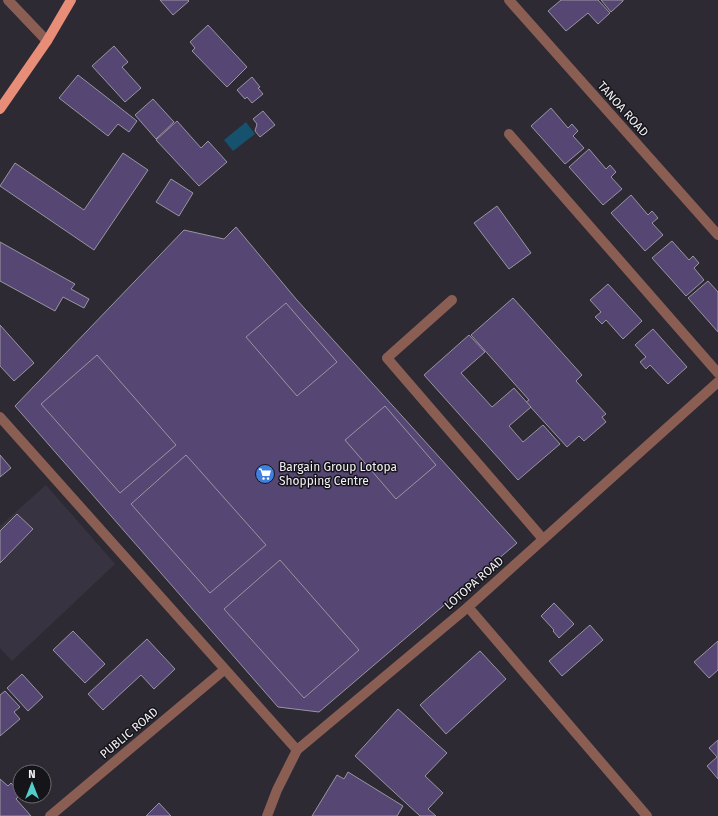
<svg xmlns="http://www.w3.org/2000/svg" width="718" height="816" viewBox="0 0 718 816" font-family="'Fira Sans',sans-serif">
<rect width="100%" height="100%" fill="#2d2a33"/>
<polygon fill="#383341" points="46,485 115,564 12,661 0,648 0,526"/>
<polygon fill="#16516d" points="246,122 255,134 233,151 224,140"/>
<g fill="#564673" stroke="#9995a0">
<polygon points="160,0 188,0 189,1 173,15"/>
<polygon points="561,0 598,0 610,13 598,24 588,13 566,31 548,11"/>
<polygon points="601,0 623,0 623,1 611,12"/>
<polygon points="208,25 247,67 227,87 192,51 195,48 190,42"/>
<polygon points="114,46 128,62 122,67 141,88 125,102 92,66"/>
<polygon points="78,75 137,121 129,132 118,124 108,136 59,98"/>
<polygon points="252,77 260,87 258,88 263,94 252,103 247,97 245,99 237,90"/>
<polygon points="153,99 174,122 156,139 135,115"/>
<polygon points="551,108 568,128 572,124 578,131 573,136 584,148 565,164 531,126"/>
<polygon points="263,111 275,125 260,137 255,131 257,124 253,119"/>
<polygon points="177,121 201,148 208,141 227,162 199,186 156,140"/>
<polygon points="589,149 606,169 610,165 616,172 611,177 622,189 603,205 569,167"/>
<polygon points="123,153 148,170 94,250 0,186 15,163 84,210"/>
<polygon points="171,179 193,193 179,216 156,202"/>
<polygon points="631,195 648,215 652,211 658,218 652,223 663,235 645,251 611,213"/>
<polygon points="497,206 531,253 509,269 474,223"/>
<polygon points="236,227 296,299 517,543 319,712 278,707 15,406 184,230 224,239"/>
<polygon points="672,241 689,260 693,256 699,263 694,268 704,280 686,296 652,258"/>
<polygon points="0,242 75,284 71,289 89,299 84,308 63,297 55,311 0,281"/>
<polygon points="708,281 718,292 718,332 688,298"/>
<polygon points="608,284 642,321 623,339 606,320 602,324 595,317 601,312 590,300"/>
<polygon points="513,298 582,375 576,381 606,414 602,417 606,422 584,441 579,436 567,447 526,402 529,400 471,335"/>
<polygon points="286,303 337,362 297,396 246,337"/>
<polygon points="0,325 34,363 14,381 0,366"/>
<polygon points="653,329 687,367 668,384 650,365 646,369 640,362 646,357 635,345"/>
<polygon points="469,335 485,352 461,373 492,407 514,388 531,407 509,426 523,442 543,425 560,444 518,480 424,375"/>
<polygon points="97,355 176,445 120,493 41,404"/>
<polygon points="385,406 436,465 396,499 345,440"/>
<polygon points="0,455 11,468 0,477"/>
<polygon points="186,455 266,545 210,593 131,504"/>
<polygon points="17,514 33,529 0,563 0,531"/>
<polygon points="280,560 359,650 304,698 224,609"/>
<polygon points="554,603 574,624 559,638 553,631 554,630 541,616"/>
<polygon points="590,625 603,640 562,676 549,661"/>
<polygon points="73,631 105,664 85,683 53,650"/>
<polygon points="147,639 175,669 154,689 141,675 103,710 88,694"/>
<polygon points="718,641 718,670 709,678 694,662"/>
<polygon points="480,651 506,679 446,734 420,705"/>
<polygon points="22,674 43,697 28,711 7,688"/>
<polygon points="5,691 20,707 14,712 20,719 0,736 0,695"/>
<polygon points="398,709 447,753 425,776 443,793 428,809 436,816 420,816 355,756"/>
<polygon points="718,740 718,779 707,766 717,757 709,748"/>
<polygon points="348,772 403,806 397,816 312,816 337,775 344,779"/>
<polygon points="0,779 8,786 11,783 20,792 20,795 16,799 31,816 0,816"/>
<polygon points="159,803 171,816 146,816"/>
</g>
<g fill="none" stroke-linecap="round" stroke-linejoin="round">
<g stroke="#8a5e53" stroke-width="10">
<polyline points="8,0 47,41"/>
<polyline points="509,0 718,235"/>
<polyline points="509,134 718,373"/>
<polyline points="452,300 387,358 543,539"/>
<polyline points="0,417 297,750"/>
<polyline points="468,607 647,816"/>
<polyline points="50,816 224,670"/>
<polyline points="267,816 277,790 297,750 468,607 718,382"/>
</g>
<polyline stroke="#e88e78" stroke-width="10" points="0,109 47,41 71,0"/>
</g>
<defs>
<g id="supermarket-disc" transform="scale(1)"><circle r="9.5" fill="#3f7fe0" stroke="#151418"/><path d="M-6-5.5h2.5l.6 2H6L4.5 2H-2.5L-4.4-4H-6ZM-1.5 3.2a1.3 1.3 0 1 0 .1 0ZM3 3.2a1.3 1.3 0 1 0 .1 0Z" fill="#fff"/></g>
</defs>
<g fill-rule="evenodd">
<use href="#supermarket-disc" x="265" y="474"/>
</g>
<g text-anchor="middle" dominant-baseline="central" stroke-width="3" stroke-linejoin="round" paint-order="stroke">
<g font-size="12" fill="#f2f0f6" stroke="#151418">
<text transform="translate(623 109) rotate(48)">TANOA ROAD</text>
<text transform="translate(474 583) rotate(-41)">LOTOPA ROAD</text>
<text transform="translate(129 733) rotate(-40)">PUBLIC ROAD</text>
</g>
<g font-size="12" fill="#f2f0f6" stroke="#151418" text-anchor="start">
<text x="279" y="467">Bargain Group Lotopa<tspan x="279" dy="14">Shopping Centre</tspan></text>
</g>
</g>
<g transform="translate(32 784)"><circle r="19" fill="#151418" stroke="#6d6c71"/>
<path d="M0-3L7 15L0 10L-7 15Z" fill="#53cdca"/>
<text y="-6" font-size="11" font-weight="bold" text-anchor="middle" fill="#f2f0f6">N</text>
</g>
</svg>
